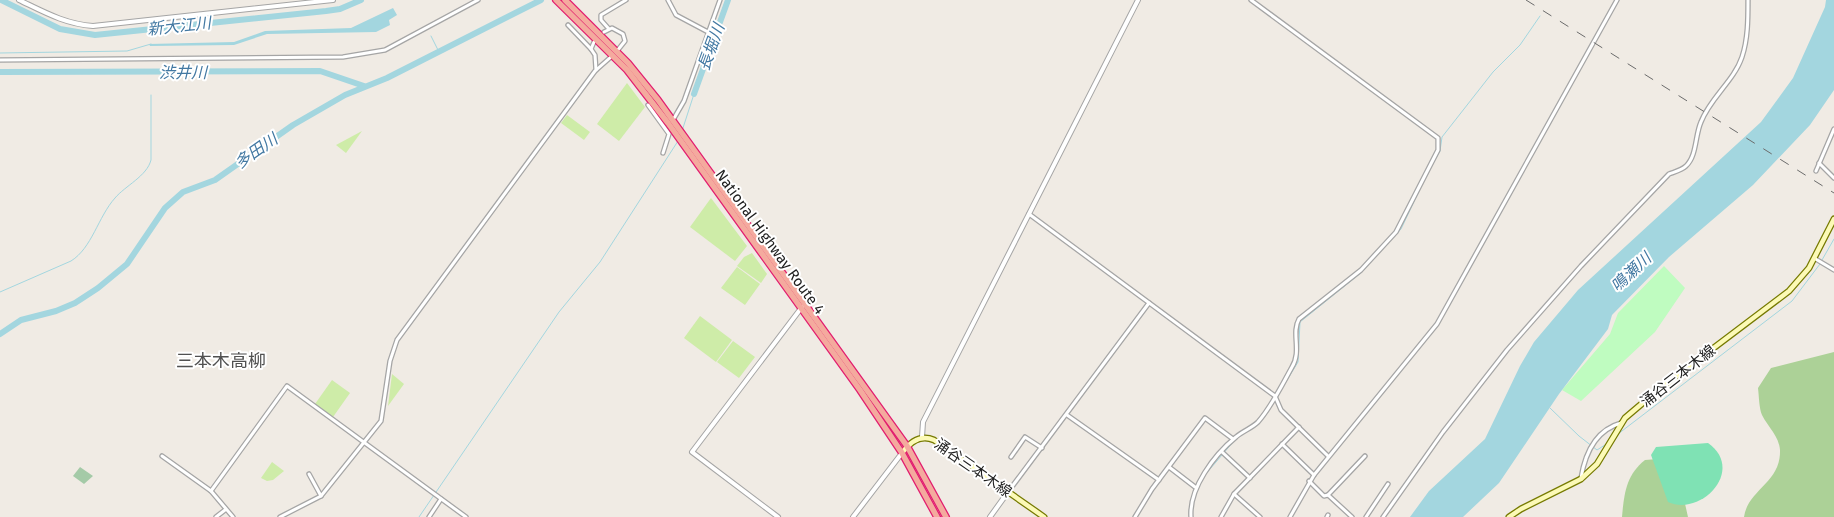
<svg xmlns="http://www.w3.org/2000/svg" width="1834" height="517" viewBox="0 0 1834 517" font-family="'Fira Sans','Noto Sans JP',sans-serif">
<rect width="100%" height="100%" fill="#f0ebe4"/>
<g fill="#ceeca8">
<polygon points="627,83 645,107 619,141 597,124"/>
<polygon points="567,115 590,132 584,140 561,123"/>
<polygon points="362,131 346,153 336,145"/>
<polygon points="711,198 747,246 735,261 690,227"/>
<polygon points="752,253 767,274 761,283 737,266 744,257"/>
<polygon points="737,267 760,284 745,305 721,288"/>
<polygon points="700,316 732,340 716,362 684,338"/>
<polygon points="733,341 755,357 739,378 717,362"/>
<polygon points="392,374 404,384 388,406"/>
<polygon points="332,380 350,393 333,417 315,404"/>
<polygon points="272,462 284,471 273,480 267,481 261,478"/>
</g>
<g fill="#acd197">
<path d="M1834,352V517H1744C1748,489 1781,483 1780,450C1779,436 1768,427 1762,415C1759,408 1759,396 1758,388L1771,368Z"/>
<path d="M1658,459L1683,495L1688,517H1622C1624,494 1626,475 1645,460Z"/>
</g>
<polygon fill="#a4caa7" points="80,467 93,476 84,484 73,476"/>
<polygon fill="#bffcc0" points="1664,266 1685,288 1655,332 1581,401 1562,390 1610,334 1618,313"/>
<path fill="#7fe2b4" d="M1708,443C1746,470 1701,517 1668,502L1651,455L1656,447Z"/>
<g fill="#a3d6df">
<polygon points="1826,0 1834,0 1834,90 1810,125 1753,185 1669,257 1612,315 1608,329 1559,394 1499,483 1463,517 1410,517 1429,491 1485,439 1520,366 1534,342 1578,290 1761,122 1793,78 1825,7"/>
<polygon points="393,8 397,15 389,20 390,25 376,32 267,34 234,45 150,46 149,44 234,42 265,31 351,28"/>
</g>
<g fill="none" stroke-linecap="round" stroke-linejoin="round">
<g stroke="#a3d6df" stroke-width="1">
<polyline points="431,36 439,52"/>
<polyline points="0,53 127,51 151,44"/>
<polyline points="682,131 694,94"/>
<polyline points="1432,165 1440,151 1442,137 1493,72 1520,45 1540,16"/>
<polyline points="1388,243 1401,229 1419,191"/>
<polyline points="1822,260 1834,239"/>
<path d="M0,292L71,261C92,248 98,217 115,198C125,186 147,176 151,160V95"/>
<polyline points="1281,390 1298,362 1300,322 1362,272 1382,249"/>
<polyline points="1550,408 1579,436 1597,450 1608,443"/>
<polyline points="1618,434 1792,301 1820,264"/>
<polyline points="1241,435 1255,427 1266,414"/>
<polyline points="1204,476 1234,441"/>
<polyline points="419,517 559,312 600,262 678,141"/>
</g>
<g stroke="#a3d6df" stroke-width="6">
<polyline points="1,0 60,29 95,35 326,11 340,9 361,0"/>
<polyline points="0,72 320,71 364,86"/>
<polyline points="694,94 728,0"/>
<polyline points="0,334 21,320 56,311 75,303 98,288 127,264 165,208 183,192 215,180 293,125 345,95 387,78 541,0"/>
</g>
<g stroke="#a5a5a5" stroke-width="5.5">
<g id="minor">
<polyline points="668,0 676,15 708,32"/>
<polyline points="568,25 591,49"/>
<polyline points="609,29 601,20 601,15 626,0"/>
<polyline points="604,32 612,28 623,34 625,41 617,51"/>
<polyline points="594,42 591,49 595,55 596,70"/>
<polyline points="0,60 343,57 385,50 478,0"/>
<polyline points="648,105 669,134 663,153"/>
<polyline points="673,120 684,101 720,0"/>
<polyline points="1819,163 1834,178"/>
<polyline points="1816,171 1834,129"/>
<polyline points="1029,214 1275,396 1281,410 1328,456"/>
<polyline points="1814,258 1834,270"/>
<polyline points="1067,415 1159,480"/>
<polyline points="1282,444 1314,475"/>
<polyline points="1222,452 1250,478"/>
<polyline points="162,456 211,491 233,517"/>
<polyline points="1011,457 1025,437 1042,448"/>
<polyline points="1169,467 1195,487"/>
<polyline points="309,474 321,496"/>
<path d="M1581,478C1585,454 1596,430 1621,423"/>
<polyline points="1309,481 1324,496 1328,495 1352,517"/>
<polyline points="211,491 287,386 466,517"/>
<polyline points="1008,492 1149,303"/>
<polyline points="1234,494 1260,517"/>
<polyline points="1328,495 1365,456"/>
<polyline points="216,517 225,510"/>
<polyline points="280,517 321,496 381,421 390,361 397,340 595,71 612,56"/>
<polyline points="429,517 441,499"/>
<polyline points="1135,517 1152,489 1205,418 1233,439"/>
<path d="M1191,517C1189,488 1214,455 1236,437C1243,431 1252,428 1258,422C1272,406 1282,385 1292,367C1302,351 1291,333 1299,319L1361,270L1396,232L1438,150V138L1251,0"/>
<polyline points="1221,517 1234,494 1299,427"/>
<polyline points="1290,517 1314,475 1437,324 1617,0"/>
<polyline points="1327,517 1328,515"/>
<polyline points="1366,517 1388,484"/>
<path d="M1383,517L1443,432L1507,350L1581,266L1669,174C1674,172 1682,170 1686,166C1697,156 1695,135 1701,122C1710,98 1734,81 1742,57C1748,39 1748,19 1748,0"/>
</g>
</g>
<g stroke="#a5a5a5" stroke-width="6">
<g id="tertiary">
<path d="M19,0C44,12 65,24 93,26L333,0"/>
<polyline points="922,437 923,422 1138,0"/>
<polyline points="778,517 692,452 802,307"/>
<polyline points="853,517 902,453"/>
<polyline points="990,517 1008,492"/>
</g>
</g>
<g stroke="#767a00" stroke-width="7">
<g id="secondary">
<path d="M902,453C910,442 920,434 934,440L1044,517"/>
<polyline points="1509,517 1521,509 1581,479 1597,464 1625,418 1658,390 1789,291 1809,268 1834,219"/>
</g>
</g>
<g stroke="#e21d6f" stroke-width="8">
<g id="trunk">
<polyline points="556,0 627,70 668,123 860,390 902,453 937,517"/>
<polyline points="565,0 628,63 658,100 907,446 946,517"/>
</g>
</g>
<use href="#minor" stroke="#fff" stroke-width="3"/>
<use href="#tertiary" stroke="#fff" stroke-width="4"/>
<use href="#secondary" stroke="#fcfab6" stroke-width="4.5"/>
<use href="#trunk" stroke="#f4aa9e" stroke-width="5.5"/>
<polyline stroke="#6c6c6c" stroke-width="1" stroke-dasharray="10 10" stroke-linecap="butt" points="1526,0 1834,193"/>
</g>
<g text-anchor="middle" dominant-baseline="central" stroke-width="4" stroke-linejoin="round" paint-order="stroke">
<g font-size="15" fill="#1e1e1e" stroke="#fff">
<text transform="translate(770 242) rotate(54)">National Highway Route 4</text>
<text transform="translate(1678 376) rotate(-38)">涌谷三本木線</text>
<text transform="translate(973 468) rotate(35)">涌谷三本木線</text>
</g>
<g font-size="16" font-style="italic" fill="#4278a2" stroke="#fff">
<text transform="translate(179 26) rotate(-6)">新大江川</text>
<text transform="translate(711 47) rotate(-70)">長堀川</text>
<text x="183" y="72">渋井川</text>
<text transform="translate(256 151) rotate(-35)">多田川</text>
<text transform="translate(1631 272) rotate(-43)">鳴瀬川</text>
</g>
<g font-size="18" fill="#515151" stroke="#fff">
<text x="221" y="361">三本木高柳</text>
</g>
</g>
</svg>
